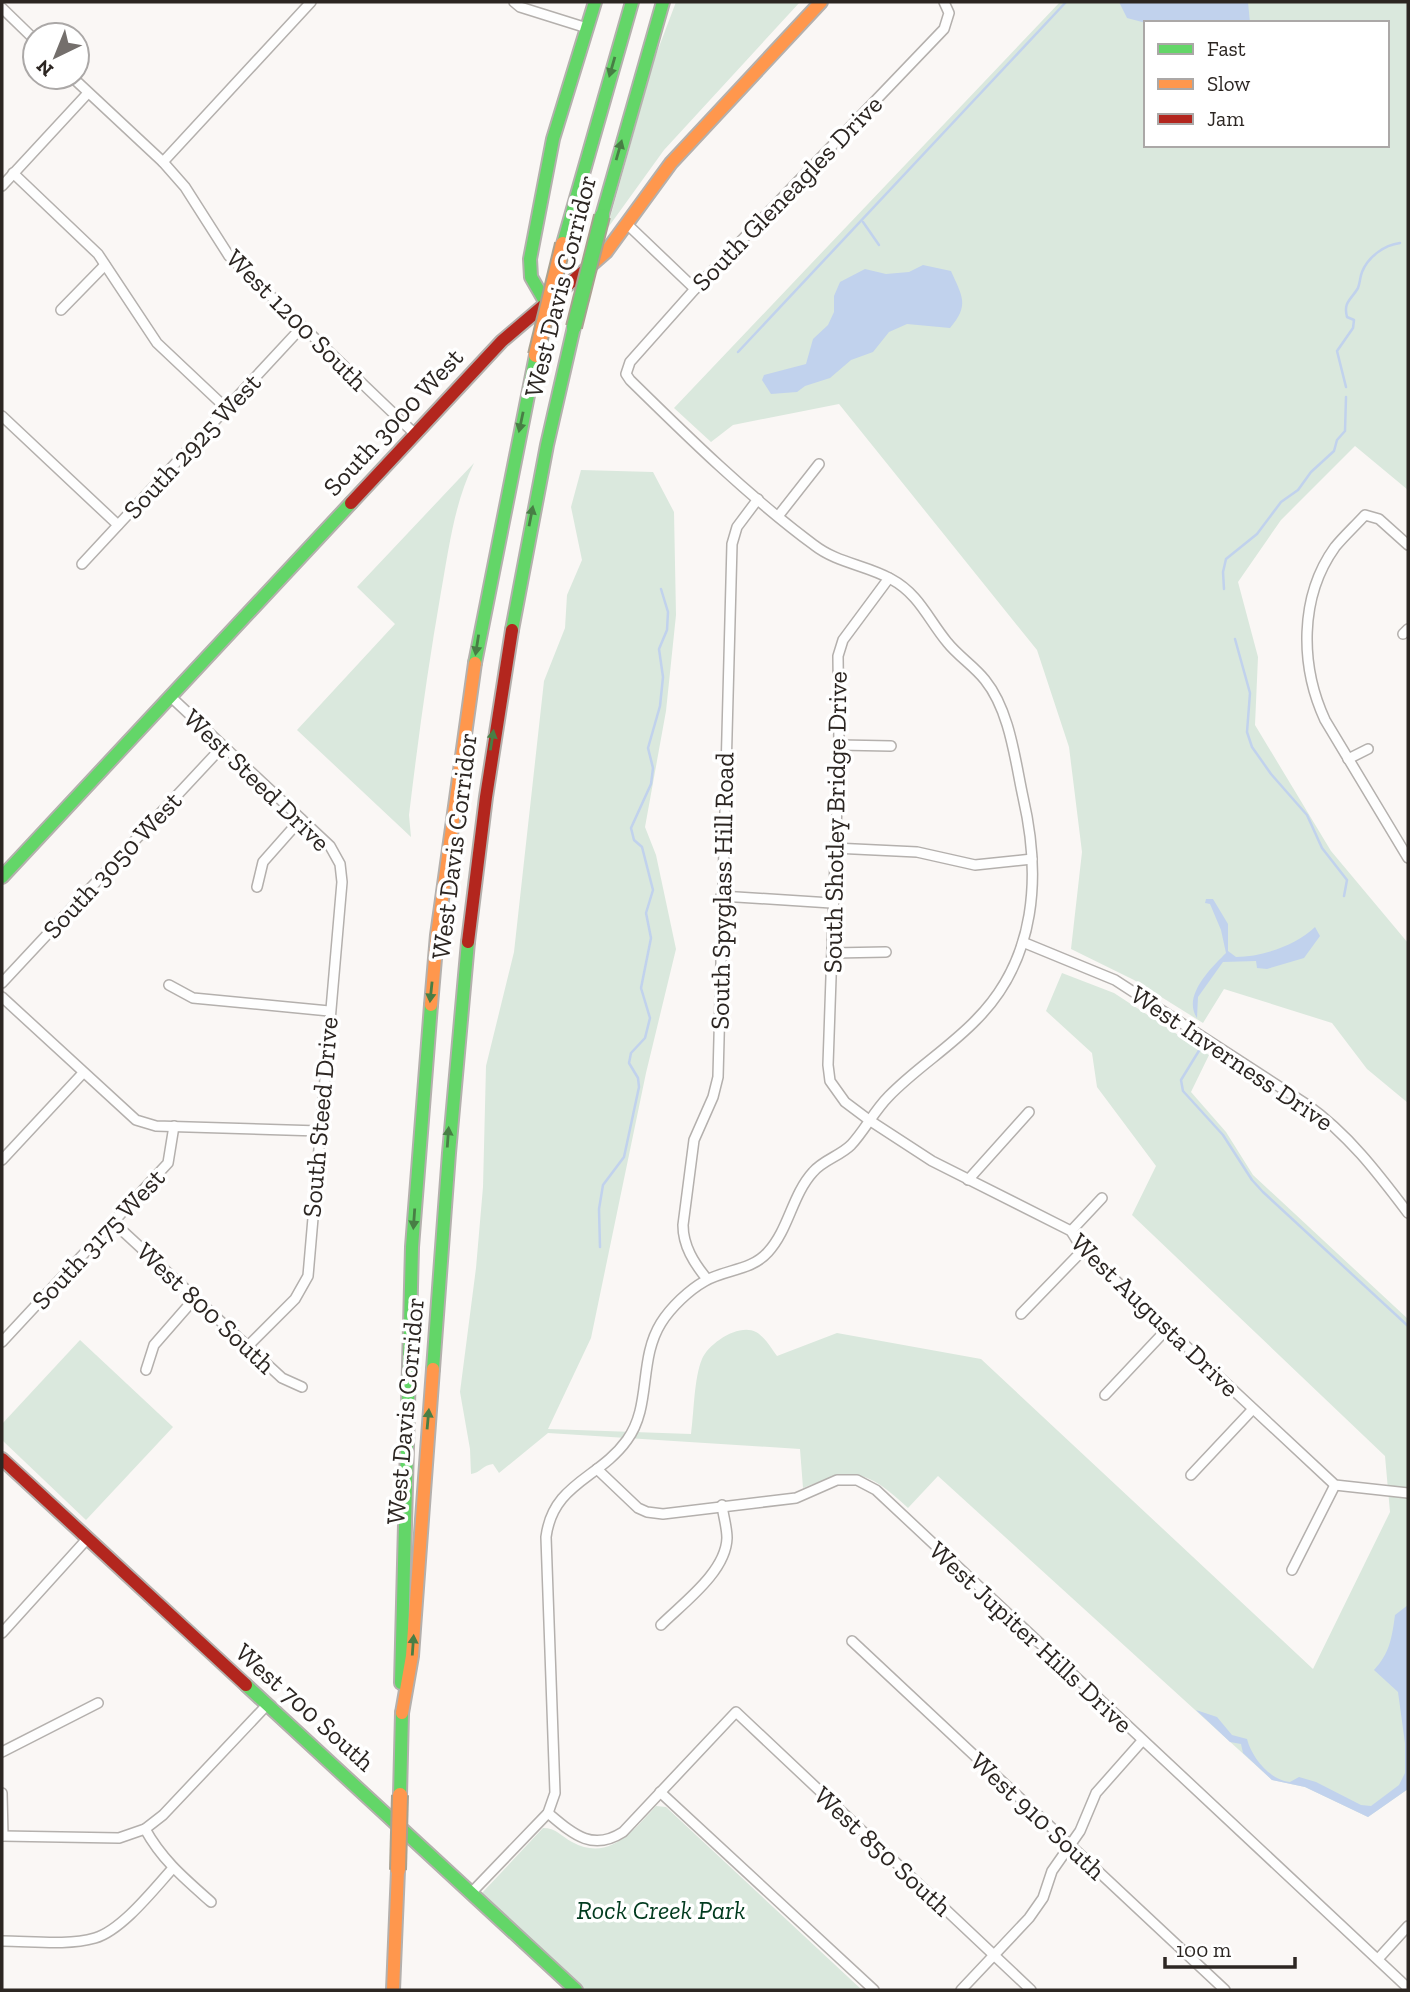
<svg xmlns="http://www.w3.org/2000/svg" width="1410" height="1992" viewBox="0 0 1410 1992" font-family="'Zilla Slab',serif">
<rect width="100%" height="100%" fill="#faf7f5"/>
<g fill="#dae8dd" fill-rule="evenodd">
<polygon points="676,2 800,2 664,150 607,229 654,60"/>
<path d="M1060,2H1408V490L1355,446L1281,520L1238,582L1258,657L1255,725L1331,851L1408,943V1103L1367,1069L1332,1023L1224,989L1203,1023L1134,980L1071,949L1082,852L1069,747L1037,650L839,404L733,425L711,442L674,408ZM1146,23H1387V145H1146Z"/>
<path d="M474,463C454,504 449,548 441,592C428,666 418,740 409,815L411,837L297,730L395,624L357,587Z"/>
<path d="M581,470L653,472L674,512L676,615L666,711L645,827L656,855L676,949L646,1073L591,1338L548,1429L691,1434C694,1413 694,1378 702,1359C709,1343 739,1323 756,1332C765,1337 771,1348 777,1356L837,1333L981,1359L1313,1669L1390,1512L1385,1456L1132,1215L1156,1166L1097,1087L1092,1053L1046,1011L1062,973L1114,993L1209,1055L1191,1092L1226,1132L1253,1175L1408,1319V1789L1368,1817L1305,1787L1272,1780L938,1476L908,1508C867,1470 855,1467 803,1488L800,1449L548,1433L499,1473L493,1464C483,1465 480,1473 471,1474L470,1449L460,1392L476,1268L483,1187L486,1066L514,952L544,681L565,628L567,595L582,560L571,507Z"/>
<polygon points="80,1340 173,1427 86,1520 2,1440 2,1424"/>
<path d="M656,1806L666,1807L862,1990H585L482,1893L543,1828C556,1828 561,1836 572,1842C609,1862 633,1831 656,1806Z"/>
</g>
<g fill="#c1d2ed">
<polygon points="1119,2 1248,2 1250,23 1146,23 1127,18"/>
<path d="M923,265L951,271C962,296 970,305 950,328L907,324L889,332L873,352L851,360L830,378L805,386L797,392L771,394L762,380L764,375L806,364L813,339L828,325L834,312V296L840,282L865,269L886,274L909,272Z"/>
<path d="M1206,899H1213L1228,924V951L1236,957C1263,957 1296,945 1315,927L1320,936L1304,958L1267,969L1257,968L1256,961L1223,962L1198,997L1197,1018C1182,996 1211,968 1226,953L1221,930L1210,904L1205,903Z"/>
<path d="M1408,1605V1789L1368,1817L1305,1787L1272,1780L1243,1753L1241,1744L1230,1742L1196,1710L1217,1717L1232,1735L1247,1739C1252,1758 1270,1780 1290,1782L1299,1777L1316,1782L1361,1805L1371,1806L1399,1785L1405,1773V1743L1398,1692L1374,1670C1390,1653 1392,1637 1395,1615Z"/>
</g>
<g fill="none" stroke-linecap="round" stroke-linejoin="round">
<g stroke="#c1d2ed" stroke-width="2.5">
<polyline points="863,222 879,245"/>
<polyline points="738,352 1066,2"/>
<path d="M1346,387L1337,351L1353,328L1354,320L1347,317C1343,302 1351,300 1358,288C1360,283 1360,277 1362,272C1368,257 1384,245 1400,243"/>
<polyline points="1224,589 1223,572 1226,559 1257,534 1281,502 1298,490 1311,472 1334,451 1337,440 1345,431 1346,397"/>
<polyline points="1235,639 1250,693 1247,732 1252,747 1271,774 1307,815 1322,848 1347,880 1344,896"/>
<polyline points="1200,1049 1181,1080 1183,1091 1223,1135 1252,1180 1263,1192 1408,1326"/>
<polyline points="600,1247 599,1209 603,1185 624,1157 639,1087 638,1078 629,1063 631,1053 645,1038 650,1018 641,988 651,938 646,913 653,890 642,847 634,840 631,828 651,784 653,768 648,748 660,706 663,677 659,649 667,630 668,612 661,589"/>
</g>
<g stroke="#b4b0ad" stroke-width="12">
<g id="street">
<polyline points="514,2 520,7 587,28"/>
<polyline points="2,8 35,40"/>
<polyline points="72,77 163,162 185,187 229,256 415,434"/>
<polyline points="163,162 311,2"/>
<polyline points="13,173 98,254 157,343 227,409"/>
<polyline points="2,186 88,93"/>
<polyline points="628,225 695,289"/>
<polyline points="61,310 105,265"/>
<polyline points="2,416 118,525"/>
<polyline points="779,515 819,464"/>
<path d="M1408,545L1379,519L1365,515C1355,526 1344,536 1335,547C1299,597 1300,666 1325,720L1408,858"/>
<polyline points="82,564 301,328"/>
<polyline points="889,578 843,640 838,656 839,745 828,1065 830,1081 845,1102 869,1120 932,1161 1071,1231 1083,1250 1335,1485 1408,1493"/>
<polyline points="1403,634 1408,629"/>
<polyline points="171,697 330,846 340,864 342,882 308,1276 295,1299 247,1347"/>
<polyline points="839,745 891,746"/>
<polyline points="1348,759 1368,749"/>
<polyline points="834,848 917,852 975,865 1032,859"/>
<polyline points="257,887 263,862 301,819"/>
<polyline points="721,896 831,903"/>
<path d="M1025,943L1115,980L1306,1104C1348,1134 1377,1172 1408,1213"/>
<polyline points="833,953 886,952"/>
<polyline points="2,983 223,746"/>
<polyline points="169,985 193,998 329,1011"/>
<polyline points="2,997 136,1120 156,1126 319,1131"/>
<polyline points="2,1160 83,1073"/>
<polyline points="968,1180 1029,1112"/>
<polyline points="114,1223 282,1378 302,1387"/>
<polyline points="1071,1231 1102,1198"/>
<path d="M707,1279C694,1263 683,1246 683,1225L694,1140L713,1097L718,1077L732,544L737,527L758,499"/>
<polyline points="1021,1314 1083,1250"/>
<polyline points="2,1342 168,1163 174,1126"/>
<polyline points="146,1370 154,1345 195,1298"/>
<polyline points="1105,1395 1167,1329"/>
<polyline points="597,1469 638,1508 647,1512 663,1514 796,1498 837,1480 857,1480 876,1490 1408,1988"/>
<polyline points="1191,1475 1253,1409"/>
<polyline points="1292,1570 1335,1485"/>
<path d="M661,1625C683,1603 726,1572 727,1538C727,1527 723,1515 722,1505"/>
<polyline points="2,1633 87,1539"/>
<polyline points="852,1641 1225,1990"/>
<polyline points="2,1752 98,1703"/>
<polyline points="660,1792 874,1990"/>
<polyline points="2,1793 3,1836"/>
<path d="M548,1813C573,1834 592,1852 623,1832L736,1712L1031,1990"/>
<path d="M145,1829C162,1860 185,1879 211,1902"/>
<polyline points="2,1836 119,1838 145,1829 163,1815 266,1706"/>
<path d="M472,1892L548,1813L555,1793L546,1537C553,1483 599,1479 627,1440C652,1406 638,1360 661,1323C671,1307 689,1290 705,1281C726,1269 751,1271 768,1252C789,1229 792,1195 813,1172C823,1160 840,1156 851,1145C865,1130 874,1111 889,1096C915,1069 949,1048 976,1020C1037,959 1041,875 1023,797C1015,760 1010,711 985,680C974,666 958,656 947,642C928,619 919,594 891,579C866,565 837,563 814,545C748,496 688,437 630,380L626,374L630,362L695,289L944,29L949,13L944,2"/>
<path d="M2,1941C31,1941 67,1946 95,1938C122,1930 154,1889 173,1868"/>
<polyline points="1378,1959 1408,1926"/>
<polyline points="961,1990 1029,1918 1043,1898 1052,1871 1080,1831 1096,1793 1142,1741"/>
</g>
</g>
<g stroke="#b4b0ad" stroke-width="16">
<g id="fast">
<polyline points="602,216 663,2"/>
<polyline points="563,244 632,2"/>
<polyline points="546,303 531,277 530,259 553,139 595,2"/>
<polyline points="512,630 547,445 574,327"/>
<polyline points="475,663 536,355"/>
<polyline points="2,877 351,503"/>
<polyline points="433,1369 449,1153 468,942"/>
<polyline points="401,1683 412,1247 431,1005"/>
<polyline points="246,1685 576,1990"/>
<polyline points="400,1795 402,1713"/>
</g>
</g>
<g stroke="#b4b0ad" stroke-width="16">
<g id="slow">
<polyline points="590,266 606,252 671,163 821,2"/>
<polyline points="431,1005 437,935 475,663"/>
<polyline points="402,1713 412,1656 433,1369"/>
<polyline points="393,1990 398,1870"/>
</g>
</g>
<g stroke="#b4b0ad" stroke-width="16">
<g id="jam">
<polyline points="351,503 502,341 590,266"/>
<polyline points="468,942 486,797 512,630"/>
<polyline points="2,1459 246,1685"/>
</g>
</g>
<use href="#street" stroke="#fefefe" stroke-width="9"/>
<use href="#fast" stroke="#63d668" stroke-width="12"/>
<use href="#slow" stroke="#ff974d" stroke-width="12"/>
<use href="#jam" stroke="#b3261e" stroke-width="12"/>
<g stroke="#a9a190" stroke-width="18" stroke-linecap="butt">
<polyline id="fast-bridge" points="574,327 602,216"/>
</g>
<g stroke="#a9a190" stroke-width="18" stroke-linecap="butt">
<g id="slow-bridge">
<polyline points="536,355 563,244"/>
<polyline points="398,1870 400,1795"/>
</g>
</g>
<use href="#fast-bridge" stroke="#63d668" stroke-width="14"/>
<use href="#slow-bridge" stroke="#ff974d" stroke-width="14"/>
</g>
<defs><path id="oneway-solid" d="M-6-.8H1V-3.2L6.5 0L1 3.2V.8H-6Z" transform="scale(1.75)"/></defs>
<g fill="#487e45">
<use href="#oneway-solid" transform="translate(612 67) rotate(106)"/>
<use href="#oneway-solid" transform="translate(619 150) rotate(-74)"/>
<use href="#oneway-solid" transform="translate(521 422) rotate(102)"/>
<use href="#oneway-solid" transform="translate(531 516) rotate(-79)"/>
<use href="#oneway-solid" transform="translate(477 645) rotate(99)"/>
<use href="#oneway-solid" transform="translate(492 740) rotate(-81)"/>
<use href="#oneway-solid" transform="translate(431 992) rotate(96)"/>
<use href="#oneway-solid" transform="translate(448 1137) rotate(-86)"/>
<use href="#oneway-solid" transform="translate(414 1219) rotate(94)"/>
<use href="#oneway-solid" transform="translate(428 1419) rotate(-85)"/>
<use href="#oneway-solid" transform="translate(413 1645) rotate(-86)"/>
</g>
<g text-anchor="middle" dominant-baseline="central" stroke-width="7" stroke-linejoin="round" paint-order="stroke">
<g font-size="26" fill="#2c2622" stroke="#fff">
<text transform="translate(787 193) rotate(-46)">South Gleneagles Drive</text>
<text transform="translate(560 286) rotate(-76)">West Davis Corridor</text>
<text transform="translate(297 320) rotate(45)">West 1200 South</text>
<text transform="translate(393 422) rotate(-47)">South 3000 West</text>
<text transform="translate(192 446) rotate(-47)">South 2925 West</text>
<text transform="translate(257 780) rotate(44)">West Steed Drive</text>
<text transform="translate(835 822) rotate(-89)">South Shotley Bridge Drive</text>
<text transform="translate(454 846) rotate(-83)">West Davis Corridor</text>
<text transform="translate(112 865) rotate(-47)">South 3050 West</text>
<text transform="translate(722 891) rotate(-89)">South Spyglass Hill Road</text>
<text transform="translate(1232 1058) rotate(34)">West Inverness Drive</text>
<text transform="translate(320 1117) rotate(-85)">South Steed Drive</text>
<text transform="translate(98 1239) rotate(-47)">South 3175 West</text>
<text transform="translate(206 1308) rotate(43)">West 800 South</text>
<text transform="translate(1155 1315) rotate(44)">West Augusta Drive</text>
<text transform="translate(405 1411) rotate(-85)">West Davis Corridor</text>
<text transform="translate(1031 1637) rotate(43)">West Jupiter Hills Drive</text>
<text transform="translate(305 1707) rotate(42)">West 700 South</text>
<text transform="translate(1038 1816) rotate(43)">West 910 South</text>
<text transform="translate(883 1851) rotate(43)">West 850 South</text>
</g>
<g font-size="26" font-style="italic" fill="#023b1f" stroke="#fff">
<text x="661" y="1910">Rock Creek Park</text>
</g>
</g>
<rect width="1410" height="1992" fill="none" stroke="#2c2622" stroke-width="7"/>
<rect x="1144" y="21" width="245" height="126" fill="#ffffff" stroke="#aba8a7" stroke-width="2"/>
<rect x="1158" y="44" width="35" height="10" fill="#63d668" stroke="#aba8a7" stroke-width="2"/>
<text x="1207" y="56" font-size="21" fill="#2c2622">Fast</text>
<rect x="1158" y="79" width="35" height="10" fill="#ff974d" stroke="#aba8a7" stroke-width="2"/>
<text x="1207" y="91" font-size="21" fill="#2c2622">Slow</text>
<rect x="1158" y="114" width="35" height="10" fill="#b3261e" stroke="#aba8a7" stroke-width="2"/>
<text x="1207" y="126" font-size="21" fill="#2c2622">Jam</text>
<g transform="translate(56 56) rotate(223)"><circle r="33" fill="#ffffff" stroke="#aba8a7" stroke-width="2"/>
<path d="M0-5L12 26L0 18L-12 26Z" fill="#746f6c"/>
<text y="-10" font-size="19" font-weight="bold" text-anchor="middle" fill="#2c2622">N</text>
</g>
<path d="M1165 1957v10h130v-10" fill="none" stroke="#2c2622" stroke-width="3.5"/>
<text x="1176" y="1957" font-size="21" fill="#2c2622" stroke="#ffffff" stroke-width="5" paint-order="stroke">100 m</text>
</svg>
